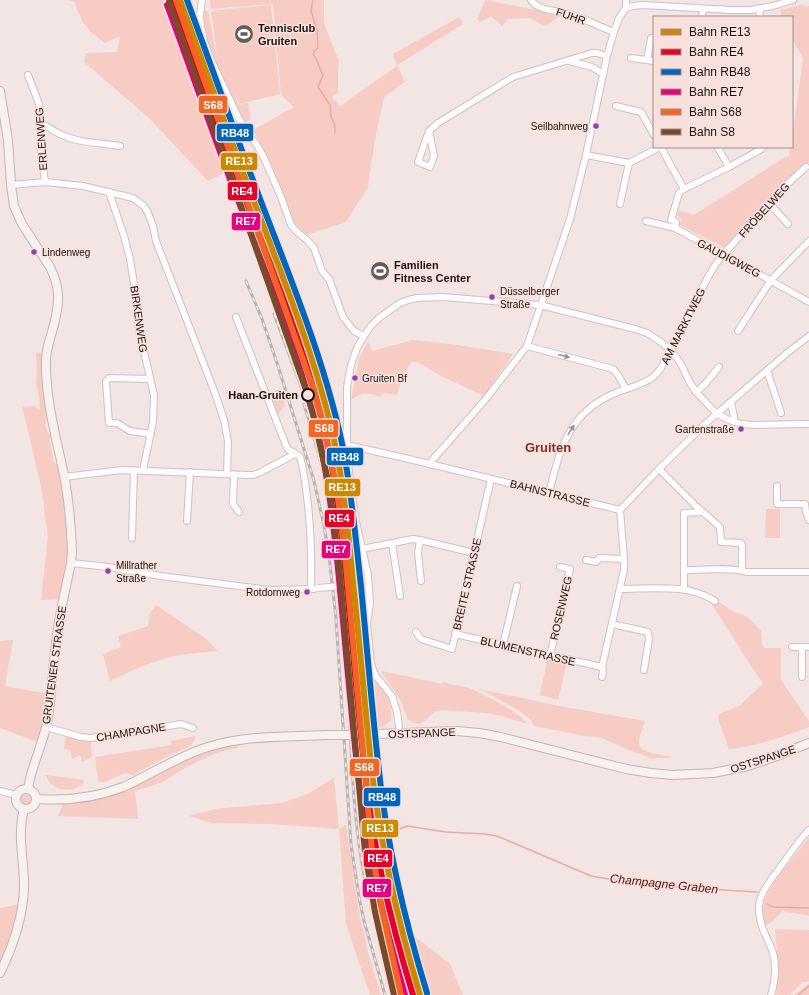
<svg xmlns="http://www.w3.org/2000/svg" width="809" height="995" viewBox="0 0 809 995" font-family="Helvetica,sans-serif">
<rect width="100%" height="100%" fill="#f2e5e3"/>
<g fill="#f7ccc5">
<polygon points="69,0 166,0 226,172 208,181 149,118 84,62 86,53 117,52 120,36 105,43 91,32 83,23 74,2"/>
<polygon points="210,0 324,0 324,23 334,49 339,61 338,73 338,93 332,97 340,106 397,66 393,54 459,17 463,24 397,65 405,82 384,97 374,145 368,187 346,222 306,235 292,220 269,159 253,130 294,107 281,95 273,4 211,9"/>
<polygon points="485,0 562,15 545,26 530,18 508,19 502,26 491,16 480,22 477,19"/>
<polygon points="271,5 280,94 240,104 234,92 239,105 248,103 251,119 232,130 222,106 189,12 208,11 216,53 217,54 211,11"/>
<polygon points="800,5 809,6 809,162 727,249 680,225 681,218 677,216 679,210 694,215 789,155 790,147 792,147 792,136 796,111 803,58 792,39 792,17 782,17 780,10"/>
<path d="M413,340L458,345L513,354L484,396L443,377L417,362H411L402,379L397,395L384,393L381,397C368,393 363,391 351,400L359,359L368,341L372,351Z"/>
<polygon points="36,352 42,353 43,388 47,420 45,424 48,433 51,434 52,437 49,439 54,462 58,466 63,495 68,547 60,599 41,600 48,537 41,486 22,406 25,407 33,406 40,410 39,397 36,382 37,374"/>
<polygon points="280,389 285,405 278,415 270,393"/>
<polygon points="766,509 780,509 780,538 765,538"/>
<path d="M716,600L734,612L748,617L761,631L762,646L764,648H781V679L785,686L809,721V727C783,737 757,746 729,749L719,722L718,717L719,714L739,706L763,684L712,605Z"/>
<path d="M156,605L205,638L218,651C206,652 193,653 181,655C159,658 130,671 110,681L103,654L121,647L118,636L148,626L150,613Z"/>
<polygon points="13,640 5,686 48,694 43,727 38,742 0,728 0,641"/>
<polygon points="548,657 567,662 558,700 540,695"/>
<path d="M382,671L442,684L443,682C452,685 462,686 471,689C483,694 521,713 527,724L502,716L485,713L442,710L434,712L425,721L420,724L413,723L408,720L401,701L394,690L382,673Z"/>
<path d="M368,672H370C381,689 394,698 391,720L383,727L371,728Z"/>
<path d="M480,689L559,706L645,721C643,728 639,736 639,743C639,754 665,755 673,757L668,758H650L629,750L599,737L585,736L534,726L530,719L518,710Z"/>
<polygon points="66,736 91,740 92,757 82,762 82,760 80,755 72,759 71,750 64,749"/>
<polygon points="195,736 195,740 188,747 172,754 133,775 125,773 105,782 98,782 95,757 172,745 171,741"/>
<path d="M237,743L238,748C218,750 198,761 180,771C175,774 170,778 164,781C155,785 145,788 135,791L138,819L58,816L63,804L93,799L203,752Z"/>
<path d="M46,775L84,780L83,785C80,786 77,788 74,789C62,792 49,787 46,775Z"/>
<polygon points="334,778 339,829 346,825 360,917 369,956 381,995 370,995 346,924 339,829 273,824 212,823 189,816 215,809 282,803 309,793"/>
<circle cx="26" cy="798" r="7"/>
<path d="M809,838V916L782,911L772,922L764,926C764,920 762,914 763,908C764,890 797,853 809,838Z"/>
<polygon points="19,904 11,944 0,969 0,908"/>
<polygon points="775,929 809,930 809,981 806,982 802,982 790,995 776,995 778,972 776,952 777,951"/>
<polygon points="414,936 450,964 463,995 428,995 412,946"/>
<polygon points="809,984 809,995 794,995"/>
</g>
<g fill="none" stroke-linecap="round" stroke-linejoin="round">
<g stroke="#e8aca2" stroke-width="1.5">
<path d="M313,0L311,11L317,30L318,48L314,51L313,54C318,60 319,68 323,75L318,87L330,105L331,116L335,126V133"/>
<polyline points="389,833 407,826 446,832 485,834 497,836 591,876 638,884 674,887 757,892"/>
<polyline points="767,904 773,907 809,908"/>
<polyline points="798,995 809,986"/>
</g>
<g stroke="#cdc3c1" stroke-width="8">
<g id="minor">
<polyline points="202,0 200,16 201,27 204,41 211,60 239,119 258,147 264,158 281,197 291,225 296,231 308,241 314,248 322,271 329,279 343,317 350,326 354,331 364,336"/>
<path d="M531,0C538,11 555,10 566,13C582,17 597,26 614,32"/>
<polyline points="626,8 633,6 643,5 731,10 751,10 773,6 793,0"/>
<polyline points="759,8 760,17"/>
<polyline points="702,17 703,9"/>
<polyline points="631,58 654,61"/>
<polyline points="647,60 651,38 654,38"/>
<polyline points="569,61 592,67 603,74"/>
<polyline points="28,75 39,104 41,123 41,152 45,182"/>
<polyline points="616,106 641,112 654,135"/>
<path d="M41,123C47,126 53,131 60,134C78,143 100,143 120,146"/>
<polyline points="429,131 434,156 430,167 418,162 429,131 438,123 513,77 592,53 597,53 607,56"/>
<polyline points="661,147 672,168"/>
<polyline points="718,148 729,167"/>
<polyline points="586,155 629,163 660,147"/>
<polyline points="674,171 684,189"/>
<polyline points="11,185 45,182 83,186 133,198 144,206 148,213 153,226 156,241 215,393 224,420 228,441 227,474"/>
<polyline points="109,192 124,236 130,259 137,302 139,330 154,395 153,422 143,470"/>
<polyline points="769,203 788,224"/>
<polyline points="620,204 629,163"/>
<polyline points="646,221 675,228 723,254 809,302"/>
<polyline points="675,228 676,222 671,220 679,193 684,189 729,167 763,148 763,147"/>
<path d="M236,317L287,448C290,452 297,453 300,457C301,459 301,462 302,464C310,505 312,547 311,589"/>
<polyline points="738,331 771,280 809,241"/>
<polyline points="527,346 613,369 618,375 626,389"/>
<polyline points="767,370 781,413"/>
<polyline points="150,379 109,378 106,381 109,423 117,423 130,431 151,434"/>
<polyline points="696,392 705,384 719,367"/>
<polyline points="731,402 735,422"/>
<polyline points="347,445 409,459 620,510 659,469 705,424 787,353 809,336"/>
<polyline points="429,464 485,400 527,346 570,219 586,155 607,56 614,32 619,18 626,8 626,0"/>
<polyline points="659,469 696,506 720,527 721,542 741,543 742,545 742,570"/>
<polyline points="234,475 233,504 239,512"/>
<polyline points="64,477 122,470 247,475 253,475 259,473 295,454"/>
<polyline points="777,486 777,504 805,504 806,512 809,520"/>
<path d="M549,493C560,449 568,414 613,394C626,388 642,386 653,377C656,374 659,371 661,368C672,347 683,326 694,304C704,285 714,262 730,247L783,188L806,167"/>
<polyline points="187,521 190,472"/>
<polyline points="132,538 134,470"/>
<polyline points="420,540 418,553 421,581"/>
<polyline points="392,543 400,596"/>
<polyline points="362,549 413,539 420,540 474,553"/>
<polyline points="586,560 596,562 599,558 624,559"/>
<polyline points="71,563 108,567 161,576 270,590 314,589"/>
<path d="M684,570C697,570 737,567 746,572H809"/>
<path d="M620,589C650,589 689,583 715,601"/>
<polyline points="684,589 684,513 703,512"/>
<polyline points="612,624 648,632 649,639 644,670"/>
<polyline points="416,632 421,639 452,649 491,479"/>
<polyline points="455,634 602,667"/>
<polyline points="503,645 517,586"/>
<polyline points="792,647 809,647"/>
<polyline points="802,647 802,677"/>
<polyline points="550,656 570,569 560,567"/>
<polyline points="602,677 603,671 602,667 624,570 624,559 620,510"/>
<polyline points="46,727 81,737 91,738 181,724 193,728"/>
<polyline points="400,734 397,712 392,696 376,676 371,665 367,624 370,603 368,575 356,522 350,482 348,462 347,445 347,387 351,365 357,348 364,336 371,326 379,318 400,303 408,300 417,298 443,297 540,305 635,329 647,333 658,340 671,350 681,364 690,383 696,392 717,414 729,420 741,424 755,425 809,424"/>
<polyline points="0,791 16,795"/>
<path d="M771,995C775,981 777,964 772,950C768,939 761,929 760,918C758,911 759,903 761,897C765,886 774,876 781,866C790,854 798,841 809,830"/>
</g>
</g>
<g stroke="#c2b5b3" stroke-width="10">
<g id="major">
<path d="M0,91L8,140L11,185L14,206L22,224L50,267C62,290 59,308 52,332C49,341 47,349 46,358C45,399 56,436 64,475C69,500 71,526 72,551L71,563C66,587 60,611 57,635C53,663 52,690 48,718C44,742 32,764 28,788"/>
<polyline points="352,735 457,731 479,733 501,737 626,769 651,773 672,775 713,773 748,766 777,756 809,743"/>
<circle cx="26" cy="799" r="10"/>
<path d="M37,799C66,801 95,798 123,787C152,774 178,756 208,747C246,735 287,737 326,735"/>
<path d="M0,973C13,947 24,914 24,885C24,860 17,834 24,809"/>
</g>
</g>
<use href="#minor" stroke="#fdfbfb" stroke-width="6"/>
<use href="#major" stroke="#f7f1f0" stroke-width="8"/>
<g stroke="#b6b4b3" stroke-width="3">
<g id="rail">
<polyline points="246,281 262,319 278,366 314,481 324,526 329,555 336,619 351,845 359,897 364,921 385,995"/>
<polyline points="274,314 309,408"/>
<path d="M304,404C311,428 319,452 324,477C334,526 339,578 343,628"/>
<path d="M344,642C346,677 349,712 351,748C353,792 356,836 365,880C374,919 387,957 402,995"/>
</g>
</g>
<use href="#rail" stroke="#f8e1dd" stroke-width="1.5" stroke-dasharray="4.5" stroke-linecap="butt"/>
<g stroke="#cdc3c1" stroke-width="8" stroke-linecap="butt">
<polyline id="minor-bridge" points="318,588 362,584"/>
</g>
<g stroke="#c2b5b3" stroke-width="10" stroke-linecap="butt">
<polyline id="major-bridge" points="326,735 352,735"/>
</g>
<use href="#minor-bridge" stroke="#fdfbfb" stroke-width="6"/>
<use href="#major-bridge" stroke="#f7f1f0" stroke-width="8"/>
<g stroke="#f8e1dd" stroke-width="9">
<path id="rail-1" d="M180,0C205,68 229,136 255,204C286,286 320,368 337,454C345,497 349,540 353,582C360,646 365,710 372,773C381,848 398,922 420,995"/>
</g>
<g stroke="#f8e1dd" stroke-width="9">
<path id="rail-2" d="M173,2C198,70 222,138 248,206C279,287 313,370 330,456C338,500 343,544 347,589C353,650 358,712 365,773C373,849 391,923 413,995"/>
</g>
<g stroke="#f8e1dd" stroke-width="9">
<path id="rail-3" d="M187,0C212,68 236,136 262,204C293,285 327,367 344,453C352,497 356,542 361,586C367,648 372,710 379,771C387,847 405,921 427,993"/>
</g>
<g stroke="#f8e1dd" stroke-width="9">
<path id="rail-4" d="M167,5C192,72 215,141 241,208C272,289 306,371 323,457C331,501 336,545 340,590C346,651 351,713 358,774C366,849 384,923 405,995"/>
</g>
<g stroke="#f8e1dd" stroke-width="9">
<polyline id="rail-5" points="176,0 313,388 321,416 337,489 346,564 372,851 382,910 401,995"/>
</g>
<g stroke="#f8e1dd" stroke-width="9">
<polyline id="rail-6" points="169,2 306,390 314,418 330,490 339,565 365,852 375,912 394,995"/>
</g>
<use href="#rail-1" stroke="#cb8803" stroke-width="6"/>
<use href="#rail-2" stroke="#e4002b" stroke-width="6"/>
<use href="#rail-3" stroke="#0065bd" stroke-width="6"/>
<use href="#rail-4" stroke="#e5007d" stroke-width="6"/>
<use href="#rail-5" stroke="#f26522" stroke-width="6"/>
<use href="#rail-6" stroke="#7a4b2a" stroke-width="6"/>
</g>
<defs><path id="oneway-solid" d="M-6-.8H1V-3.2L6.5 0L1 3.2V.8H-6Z"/></defs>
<g fill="#979292">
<use href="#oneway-solid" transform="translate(564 356) rotate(15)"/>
<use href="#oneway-solid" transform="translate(571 430) rotate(-57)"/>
</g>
<defs>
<g id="stadium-disc" transform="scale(1)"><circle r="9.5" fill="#665c5a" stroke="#f8e1dd"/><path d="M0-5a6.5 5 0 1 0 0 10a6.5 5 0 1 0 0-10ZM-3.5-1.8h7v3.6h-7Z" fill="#fff"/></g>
</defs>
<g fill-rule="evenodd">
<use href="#stadium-disc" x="244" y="34"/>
<use href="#stadium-disc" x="380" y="271"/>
</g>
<g fill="#8e44ad" stroke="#f8e1dd" stroke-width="1.5">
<circle cx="596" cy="126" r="3.5"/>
<circle cx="34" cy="252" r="3.5"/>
<circle cx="492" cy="297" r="3.5"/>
<circle cx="355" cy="378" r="3.5"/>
<circle cx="741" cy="429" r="3.5"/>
<circle cx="108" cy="571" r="3.5"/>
<circle cx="307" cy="592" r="3.5"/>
</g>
<circle fill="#f8e1dd" stroke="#1a1211" stroke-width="2" cx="308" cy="395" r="6"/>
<g text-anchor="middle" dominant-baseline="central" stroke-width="3" stroke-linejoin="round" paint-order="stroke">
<g font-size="10" fill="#1a1211" stroke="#f8e1dd" text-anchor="start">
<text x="588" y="126" text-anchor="end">Seilbahnweg</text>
<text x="42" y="252">Lindenweg</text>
<text x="500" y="291">Düsselberger<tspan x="500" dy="13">Straße</tspan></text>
<text x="362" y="378">Gruiten Bf</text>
<text x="734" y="429" text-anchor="end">Gartenstraße</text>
<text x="116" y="565">Millrather<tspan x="116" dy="13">Straße</tspan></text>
<text x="300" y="592" text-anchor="end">Rotdornweg</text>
</g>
<g font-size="11" fill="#1a1211" stroke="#f8e1dd">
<text transform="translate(571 16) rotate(19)">FUHR</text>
<text transform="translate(41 139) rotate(-94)">ERLENWEG</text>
<text transform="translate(764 210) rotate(-48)">FRÖBELWEG</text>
<text transform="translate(729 258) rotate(28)">GAUDIGWEG</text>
<text transform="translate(139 319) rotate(82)">BIRKENWEG</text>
<text transform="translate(683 326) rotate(-63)">AM MARKTWEG</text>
<text transform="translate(550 493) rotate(14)">BAHNSTRASSE</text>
<text transform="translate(467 584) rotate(-77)">BREITE STRASSE</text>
<text transform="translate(561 608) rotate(-77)">ROSENWEG</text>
<text transform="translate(528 651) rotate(13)">BLUMENSTRASSE</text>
<text transform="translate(54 665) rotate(-82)">GRUITENER STRASSE</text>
<text transform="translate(131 732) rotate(-9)">CHAMPAGNE</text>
<text transform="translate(422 733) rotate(-2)">OSTSPANGE</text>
<text transform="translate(763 759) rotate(-18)">OSTSPANGE</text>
</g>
<g font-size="11" font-weight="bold" fill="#1a1211" stroke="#f8e1dd" text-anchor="start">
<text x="258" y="28">Tennisclub<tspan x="258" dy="13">Gruiten</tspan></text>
<text x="394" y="265">Familien<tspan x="394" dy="13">Fitness Center</tspan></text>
</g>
<g font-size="11" font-weight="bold" fill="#1a1211" stroke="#f8e1dd" text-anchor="end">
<text x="298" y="395">Haan-Gruiten</text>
</g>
<g font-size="12" font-style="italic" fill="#560d07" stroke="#f8e1dd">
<text transform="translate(664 884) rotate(6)">Champagne Graben</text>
</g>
<g font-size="13" font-weight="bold" fill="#79332a" stroke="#f8e1dd">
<text x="548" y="447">Gruiten</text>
</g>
</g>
<g stroke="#f8e1dd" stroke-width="1.5">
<rect x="198" y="95" width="30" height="19" rx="4" fill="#f26522"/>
<rect x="216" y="123" width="38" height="19" rx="4" fill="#0065bd"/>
<rect x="220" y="152" width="38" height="19" rx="4" fill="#cb8803"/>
<rect x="227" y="181" width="31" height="20" rx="4" fill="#e4002b"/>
<rect x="231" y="212" width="30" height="19" rx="4" fill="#e5007d"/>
<rect x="308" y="419" width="31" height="19" rx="4" fill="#f26522"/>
<rect x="326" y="447" width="38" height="19" rx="4" fill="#0065bd"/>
<rect x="324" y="478" width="37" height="19" rx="4" fill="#cb8803"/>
<rect x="324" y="509" width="31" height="19" rx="4" fill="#e4002b"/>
<rect x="321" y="540" width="30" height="19" rx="4" fill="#e5007d"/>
<rect x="349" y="758" width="31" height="19" rx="4" fill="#f26522"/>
<rect x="363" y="787" width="38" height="20" rx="4" fill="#0065bd"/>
<rect x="361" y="819" width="38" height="19" rx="4" fill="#cb8803"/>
<rect x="363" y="849" width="30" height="19" rx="4" fill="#e4002b"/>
<rect x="362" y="878" width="30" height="20" rx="4" fill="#e5007d"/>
</g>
<g font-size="11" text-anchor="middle" font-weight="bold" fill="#fff">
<text x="213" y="109">S68</text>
<text x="235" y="137">RB48</text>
<text x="239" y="165">RE13</text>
<text x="242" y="195">RE4</text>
<text x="246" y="225">RE7</text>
<text x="324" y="432">S68</text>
<text x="345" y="461">RB48</text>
<text x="342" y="491">RE13</text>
<text x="339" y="522">RE4</text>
<text x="336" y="553">RE7</text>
<text x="364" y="771">S68</text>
<text x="382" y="801">RB48</text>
<text x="380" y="832">RE13</text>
<text x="378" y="862">RE4</text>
<text x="377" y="892">RE7</text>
</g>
<rect x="653" y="16" width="140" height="132" fill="#f8e1dd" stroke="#9f8e8b"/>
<rect x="661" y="29" width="20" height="6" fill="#cb8803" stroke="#9f8e8b"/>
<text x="689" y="36" font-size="12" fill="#1a1211">Bahn RE13</text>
<rect x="661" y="49" width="20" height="6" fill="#e4002b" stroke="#9f8e8b"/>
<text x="689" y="56" font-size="12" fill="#1a1211">Bahn RE4</text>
<rect x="661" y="69" width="20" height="6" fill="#0065bd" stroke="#9f8e8b"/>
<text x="689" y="76" font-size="12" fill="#1a1211">Bahn RB48</text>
<rect x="661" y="89" width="20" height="6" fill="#e5007d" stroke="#9f8e8b"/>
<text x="689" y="96" font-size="12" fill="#1a1211">Bahn RE7</text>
<rect x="661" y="109" width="20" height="6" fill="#f26522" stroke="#9f8e8b"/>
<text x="689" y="116" font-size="12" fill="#1a1211">Bahn S68</text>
<rect x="661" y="129" width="20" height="6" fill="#7a4b2a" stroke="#9f8e8b"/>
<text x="689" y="136" font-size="12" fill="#1a1211">Bahn S8</text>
</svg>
